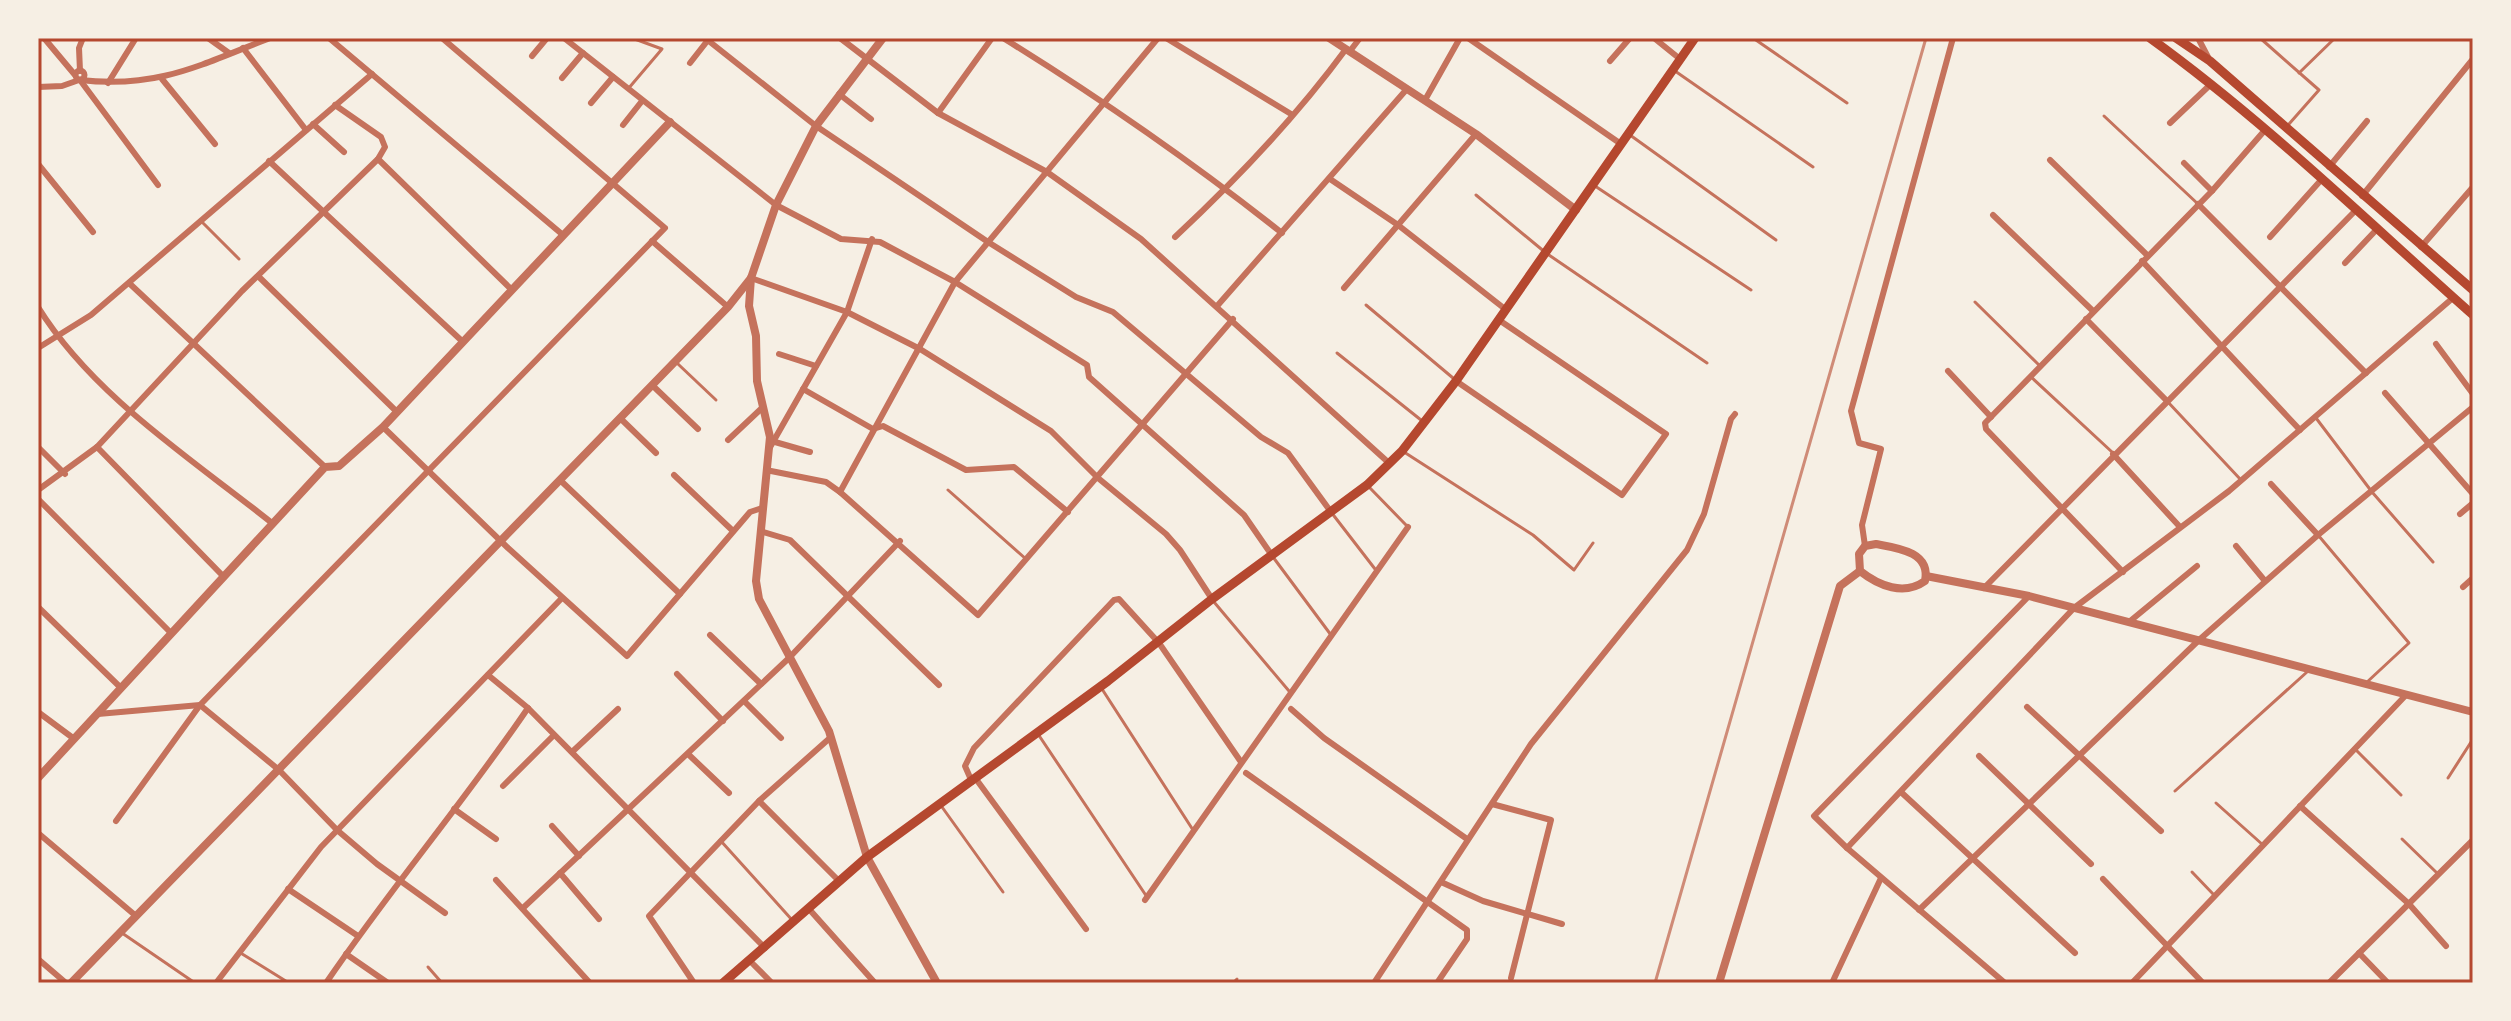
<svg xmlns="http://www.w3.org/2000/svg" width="2511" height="1021" viewBox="0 0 2511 1021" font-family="'Source Sans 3',sans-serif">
<rect width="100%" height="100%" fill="#f6efe4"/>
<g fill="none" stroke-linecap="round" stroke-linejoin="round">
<g stroke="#c5725c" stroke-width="3">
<polyline points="1753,38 1847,103"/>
<polyline points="1876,38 1877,39"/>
<polyline points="2260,38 2319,90 2289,124"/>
<polyline points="1675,71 1813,167"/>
<polyline points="2299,73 2335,38"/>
<polyline points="628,89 662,49 632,38"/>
<polyline points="2104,116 2198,204"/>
<polyline points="1630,135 1776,240"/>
<polyline points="1595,186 1751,290"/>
<polyline points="1476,195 1546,253 1707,363"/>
<polyline points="202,222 239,259"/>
<polyline points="1975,302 2040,366"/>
<polyline points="1366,305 1453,378"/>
<polyline points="1337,353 1421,420"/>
<polyline points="678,364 716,400"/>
<polyline points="2030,376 2112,452"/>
<polyline points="2167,401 2241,480"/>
<polyline points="2316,418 2372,492 2433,562"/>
<polyline points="1404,452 1533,535 1574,570 1593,543"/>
<polyline points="1370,488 1406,525"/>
<polyline points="948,490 1026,559"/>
<polyline points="1331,512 1375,569"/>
<polyline points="2318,535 2409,643 2366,683"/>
<polyline points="1273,557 1331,635"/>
<polyline points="1214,602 1289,691"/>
<polyline points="1102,689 1193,830"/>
<polyline points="1038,734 1147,897"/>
<polyline points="2355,749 2401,795"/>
<polyline points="2448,778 2473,739"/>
<polyline points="2175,791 2307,672"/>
<polyline points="2216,803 2263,845"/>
<polyline points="942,807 1003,892"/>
<polyline points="2402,839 2437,873"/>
<polyline points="720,840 793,921"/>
<polyline points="2192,872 2214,895"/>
<polyline points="122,933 195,983"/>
<polyline points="239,952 289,983"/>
<polyline points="428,967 442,983"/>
<polyline points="1233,983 1237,979"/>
</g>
<g stroke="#c5725c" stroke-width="6">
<polyline points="44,38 75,75"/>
<polyline points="208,38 229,53"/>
<polyline points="329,38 563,235"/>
<polyline points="564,38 776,205 841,239 880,242 955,282 1087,365 1089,377 1244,515 1271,554"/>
<polyline points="705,38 816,126 988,242 1076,297 1113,312 1261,437 1288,453 1331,512"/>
<polyline points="840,38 938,113 1047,172 1141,239 1389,463"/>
<path d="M1003,38C1100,98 1192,162 1282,233"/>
<polyline points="1166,38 1291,114"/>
<polyline points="1468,38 1621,144"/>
<polyline points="1654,38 1680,59"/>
<polyline points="2198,38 2208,57"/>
<polyline points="243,48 306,130"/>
<polyline points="1350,51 1360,38"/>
<polyline points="532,56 547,38"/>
<polyline points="1610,61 1630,38"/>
<polyline points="690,63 708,40"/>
<circle cx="80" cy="75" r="4.5"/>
<polyline points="80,71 79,48 83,38"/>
<polyline points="562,78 583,53"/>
<polyline points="162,79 215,144"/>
<path d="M80,80C157,89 200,65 270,38"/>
<polyline points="80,80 158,185"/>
<polyline points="108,83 136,38"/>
<polyline points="38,87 62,86 79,80"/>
<polyline points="839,94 871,119"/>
<polyline points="1425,100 1460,38"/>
<polyline points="591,103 613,77"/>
<polyline points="938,113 992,38"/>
<polyline points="2170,123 2211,84"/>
<polyline points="313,124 344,152"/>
<polyline points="623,125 642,101"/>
<polyline points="378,159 512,290"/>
<polyline points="2050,160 2147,255"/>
<polyline points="269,161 463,342"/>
<polyline points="2184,163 2212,191"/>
<polyline points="38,164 93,232"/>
<polyline points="2329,167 2367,121"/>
<polyline points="1330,179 1398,225 1505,309"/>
<polyline points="2362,196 2473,59"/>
<polyline points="2198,204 2366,373"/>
<polyline points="1993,215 2093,311"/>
<path d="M1175,237C1236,180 1296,117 1346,49"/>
<polyline points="2270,237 2322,179"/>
<polyline points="652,241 728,307"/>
<polyline points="2421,247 2473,187"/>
<polyline points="2142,261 2300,430"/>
<polyline points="2345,263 2378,228"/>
<polyline points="258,276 396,411"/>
<polyline points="751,278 847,312 920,349 1051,431 1098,478 1166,534 1180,550 1212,599"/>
<polyline points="129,283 325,467"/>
<polyline points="1344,288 1476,134"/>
<polyline points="1218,305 1406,90"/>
<path d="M38,307C93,396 192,459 272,523"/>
<polyline points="2086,319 2167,401"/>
<polyline points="2436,344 2473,394"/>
<polyline points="38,348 91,315 372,74"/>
<polyline points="779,354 816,366"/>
<polyline points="1948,371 1991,417"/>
<polyline points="1456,381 1622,495 1666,434 1499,320"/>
<polyline points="652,385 698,429"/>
<polyline points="803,389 873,429 883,426 966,470 1014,467 1068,512"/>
<polyline points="2385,393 2473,494"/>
<polyline points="620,418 656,453"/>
<polyline points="383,427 508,548 627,656 750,512 762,508"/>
<polyline points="728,440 763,407"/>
<polyline points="775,442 810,452"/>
<polyline points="38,447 65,474"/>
<polyline points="97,447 223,576"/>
<polyline points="769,449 847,312 872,239"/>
<polyline points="2113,454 2180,527"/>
<polyline points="766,470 826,482 840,492 978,615 1233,319"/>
<polyline points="674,475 733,531"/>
<polyline points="560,480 680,594"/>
<polyline points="2271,484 2318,535"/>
<polyline points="38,490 97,447 242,291 378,159 385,147 381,137 335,105"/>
<polyline points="840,492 955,282 1158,38"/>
<polyline points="38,499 170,632"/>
<polyline points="2460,514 2473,503"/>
<polyline points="760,531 790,540 939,685"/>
<polyline points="1865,546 1862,525 1881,449 1859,443 1851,411 1953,38"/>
<polyline points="2236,546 2265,581"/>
<polyline points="2123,572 1986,429 1985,423 2212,191 2265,130"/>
<polyline points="2463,587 2473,578"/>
<polyline points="1984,588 2357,209"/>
<polyline points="38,607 119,686"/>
<polyline points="2129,622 2197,566"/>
<polyline points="710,635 761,684"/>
<polyline points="677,674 723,721"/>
<polyline points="488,675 528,708 765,948"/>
<polyline points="744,701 781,738"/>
<polyline points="2027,707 2161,831"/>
<polyline points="1291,709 1324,738 1467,839"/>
<polyline points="38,712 73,738"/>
<polyline points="98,714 200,705 279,770 337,830 377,864 445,913"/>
<polyline points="572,752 618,709"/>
<polyline points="688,754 729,793"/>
<polyline points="1979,756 2091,864"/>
<polyline points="1246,773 1467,930 1467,939 1437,983"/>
<polyline points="976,779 1086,929"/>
<polyline points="972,782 965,766 974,748 1114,600 1119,599 1159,643 1241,762"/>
<polyline points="503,786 554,735"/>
<polyline points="1902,793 2075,953"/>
<polyline points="759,801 839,881"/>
<polyline points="1492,804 1551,820 1511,978"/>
<polyline points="2300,806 2409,904 2446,946"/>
<polyline points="454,809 496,839"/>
<polyline points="116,821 200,705 665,228 442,38"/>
<polyline points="552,826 579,856"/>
<polyline points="38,833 136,916"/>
<polyline points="1847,848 2074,608 2229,491 2454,297"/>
<polyline points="560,873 599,919"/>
<polyline points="2103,879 2203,983"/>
<polyline points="496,880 590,983"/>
<polyline points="1441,882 1483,901 1562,924"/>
<polyline points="288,889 358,936"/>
<polyline points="1145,900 1408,527"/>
<polyline points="523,908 789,658 900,541"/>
<polyline points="809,909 875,983"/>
<polyline points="1919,910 2199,640 2318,535 2473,407"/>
<polyline points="2359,953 2388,983"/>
<polyline points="346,954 388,983"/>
<polyline points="38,959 66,983"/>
<polyline points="750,961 772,983"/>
<polyline points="216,983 321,847 562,598"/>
<path d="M326,983C390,889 464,802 528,708"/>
<polyline points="694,983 649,916 759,801 831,737"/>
<polyline points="1374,983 1531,744 1687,550 1704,514 1731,419 1735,414"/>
<polyline points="1832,983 1881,878"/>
<polyline points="2005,983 1847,848 1814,816 2029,596"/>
<polyline points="2132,983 2406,695"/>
<polyline points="2329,983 2473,840"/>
</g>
<g stroke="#c5725c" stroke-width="8">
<polyline points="1329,38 1476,134 1576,210"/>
<polyline points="751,278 749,306 756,336 757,381 770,437 756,581 759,599 829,731 867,857 937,983"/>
<path d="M1876,544C1898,548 1931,552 1925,581C1904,596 1879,586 1860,571L1859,554L1865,546Z"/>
<polyline points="1926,576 2029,596 2473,712"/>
<polyline points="38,778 325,467 339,466 383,427 670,122"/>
<polyline points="71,983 728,307 751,278 776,205 816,126 883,38"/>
<polyline points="1719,983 1840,586 1860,571"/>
</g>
<g stroke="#b5482f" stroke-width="9">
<path d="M2150,38C2265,121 2367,221 2473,315"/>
<polyline points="2176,38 2210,61 2473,290"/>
<polyline points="723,983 867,857 1108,681 1212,599 1367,485 1402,451 1456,381 1695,38"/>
</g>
<polyline stroke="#cf8b77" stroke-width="3" points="1655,983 1926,38"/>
</g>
<rect width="2511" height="1021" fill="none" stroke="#f6efe4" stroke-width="80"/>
<rect x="40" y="40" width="2431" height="941" fill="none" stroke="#b5482f" stroke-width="3"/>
</svg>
